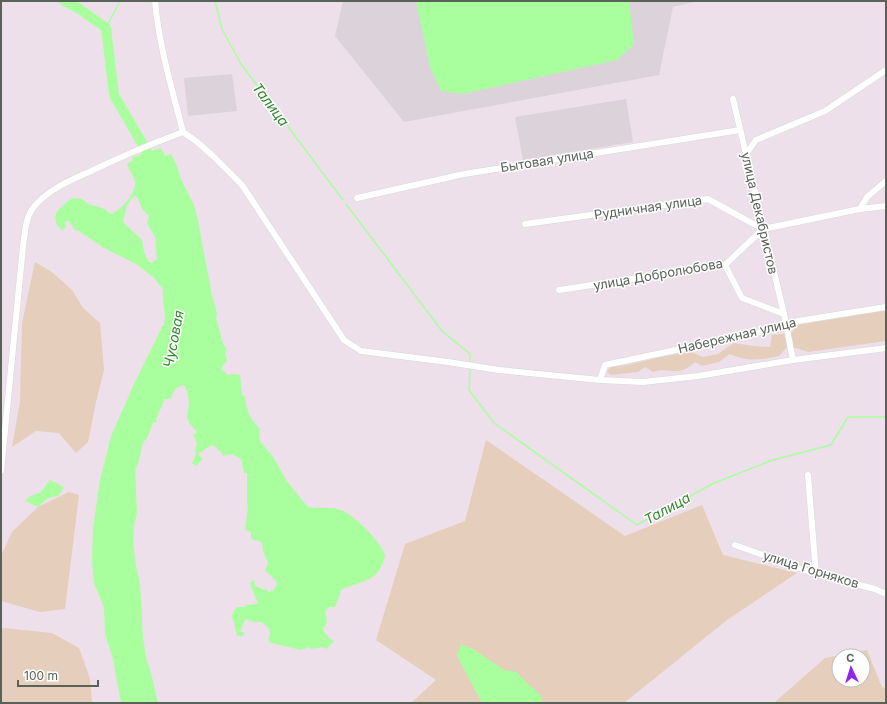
<svg xmlns="http://www.w3.org/2000/svg" width="887" height="704" viewBox="0 0 887 704" font-family="Inter,sans-serif">
<rect width="100%" height="100%" fill="#ede0ea"/>
<g fill="#dbd3d9">
<polygon points="343,1 698,1 673,7 659,75 404,122 335,36"/>
<polygon points="232,74 237,111 188,116 184,78"/>
<polygon points="626,99 633,142 523,160 515,117"/>
</g>
<g fill="#e5cebb" fill-rule="evenodd">
<polygon points="35,262 53,273 72,290 83,308 100,323 104,370 96,402 88,442 76,453 59,433 36,431 12,447 20,401 22,323"/>
<path d="M886,310V341L808,352L796,348H786L779,356C759,360 749,362 730,354L719,362L702,366L695,362C676,379 672,366 653,372L645,367L638,372L611,375L607,372L610,367L628,365L660,357L691,352L703,357L718,354L734,343L753,346L770,347L772,335L791,333L798,325Z"/>
<polygon points="486,440 625,536 702,505 723,555 797,573 727,620 624,703 411,703 436,680 376,640 405,544 465,521"/>
<polygon points="69,492 79,495 65,609 40,612 1,601 1,556 12,532 38,507"/>
<polygon points="3,628 52,633 79,648 90,679 92,703 1,703 1,635"/>
<path d="M867,650L881,685L886,690V703H774L825,658ZM839,656H863V680H839Z"/>
</g>
<g fill="#a9ff9e" fill-rule="evenodd">
<polygon points="416,1 629,1 634,44 617,60 463,94 441,91 430,67"/>
<path d="M161,148L165,156L171,154L177,166L181,179L194,205L197,216L212,295L217,313L216,318L223,343L227,350L225,352L227,361L224,364L221,369L228,375L235,374L240,375L242,395L245,397C247,412 249,417 260,429L259,434L260,441L274,458L286,480L307,506C318,510 330,506 341,510C353,514 382,543 385,555C380,581 363,581 342,589L335,607H330L325,611L327,622L323,630L329,638L334,641L327,649L323,647L311,649L309,647L301,650L271,643L268,640L270,635L269,628L261,622H253L246,619L240,631L245,633L243,636H237L234,622L231,616L234,613L233,610L236,609L237,607H245L248,604L251,605L253,604H258C256,596 252,591 250,583L253,580L255,581L254,584L256,586L264,590L266,589L269,592L273,591L277,584V582L265,570L268,563C267,560 265,557 264,554C260,541 267,543 251,539V532L245,530L248,506L247,504V473H244L241,459L232,454L223,456L222,453L213,445L210,446L198,454L202,458V460L196,466L192,463L196,454L195,450L197,443L193,435L197,432L189,423L187,416L189,403L187,391L184,385L176,388L170,399H165L156,419L157,422L153,423L147,438L143,443L138,464L135,471L137,513L134,526L133,543L136,566L140,583L143,638L146,657L152,677L158,703H121L113,659L105,634L104,607L94,584L93,575L92,558L93,528L100,480L111,436L135,382L165,321C165,310 162,300 163,289L153,277L136,264L102,247L79,231L75,230L69,221H65L66,228L62,230L57,225L55,218L57,211L69,200L74,198L82,199L88,204L102,208L112,214C122,209 137,193 135,181C133,175 129,169 127,164L132,161L133,157ZM134,196L137,197L143,210L149,216L147,223L155,237L157,259L151,263L148,261L144,252L142,240L123,222L127,205Z"/>
<polygon points="50,480 64,487 58,496 48,498 38,507 25,501 30,496 40,493"/>
<polygon points="461,644 473,649 504,670 516,672 541,696 542,703 482,703 457,656"/>
</g>
<g fill="none" stroke-linecap="round" stroke-linejoin="round">
<g stroke="#a9ff9e" stroke-width="1.5">
<polyline points="215,1 222,29 241,64 343,200"/>
<polyline points="106,28 120,1"/>
<polyline points="346,204 442,331 470,354 470,361"/>
<polyline points="470,370 469,390 494,423 637,525 714,483 773,460 831,445 848,417 886,417"/>
</g>
<polyline stroke="#a9ff9e" stroke-width="10" points="64,1 78,8 106,28 114,95 154,164"/>
<g stroke="#d3dbd4" stroke-width="7">
<g id="minor">
<path d="M155,1C159,46 172,89 183,132L196,141L213,156L242,185L344,340L361,351L448,362L499,370L600,380L643,382L698,376L793,360L886,348"/>
<polyline points="733,99 784,314 793,360"/>
<polyline points="746,154 756,140 825,111 886,70"/>
<polyline points="357,198 464,174 740,130"/>
<polyline points="860,209 867,197 886,181"/>
<polyline points="525,224 708,199 763,229"/>
<polyline points="725,265 742,298 784,314"/>
<polyline points="559,290 725,265 763,229 860,209 886,206"/>
<polyline points="600,380 605,365 785,327 798,321 886,307"/>
<path d="M1,471L23,246C25,234 25,219 33,208C47,190 69,181 89,172C120,157 151,144 183,132"/>
<polyline points="808,475 816,574"/>
<polyline points="735,545 816,574 875,589 886,594"/>
</g>
</g>
<use href="#minor" stroke="#fff" stroke-width="6"/>
</g>
<g text-anchor="middle" dominant-baseline="central" stroke-width="3" stroke-linejoin="round" paint-order="stroke">
<g font-size="13" fill="#596259" stroke="#fff">
<text transform="translate(547 160) rotate(-9)">Бытовая улица</text>
<text transform="translate(648 207) rotate(-8)">Рудничная улица</text>
<text transform="translate(760 213) rotate(77)">улица Декабристов</text>
<text transform="translate(658 274) rotate(-10)">улица Добролюбова</text>
<text transform="translate(737 335) rotate(-13)">Набережная улица</text>
<text transform="translate(811 569) rotate(17)">улица Горняков</text>
</g>
<g font-size="14" font-style="italic" fill="#32862e" stroke="#fff">
<text transform="translate(271 104) rotate(53)">Талица</text>
<text transform="translate(173 339) rotate(-79)">Чусовая</text>
<text transform="translate(667 508) rotate(-29)">Талица</text>
</g>
</g>
<rect width="887" height="704" fill="none" stroke="#596259" stroke-width="4"/>
<g transform="translate(851 668) rotate(356)"><circle r="19" fill="#ffffff" stroke="#bdc0bd"/>
<path d="M0-3L7 15L0 10L-7 15Z" fill="#8f26ed"/>
<text y="-6" font-size="11" font-weight="bold" text-anchor="middle" fill="#596259">С</text>
</g>
<path d="M18 680v6h80v-6" fill="none" stroke="#596259" stroke-width="2"/>
<text x="24" y="680" font-size="12" fill="#596259" stroke="#ffffff" stroke-width="3" paint-order="stroke">100 m</text>
</svg>
